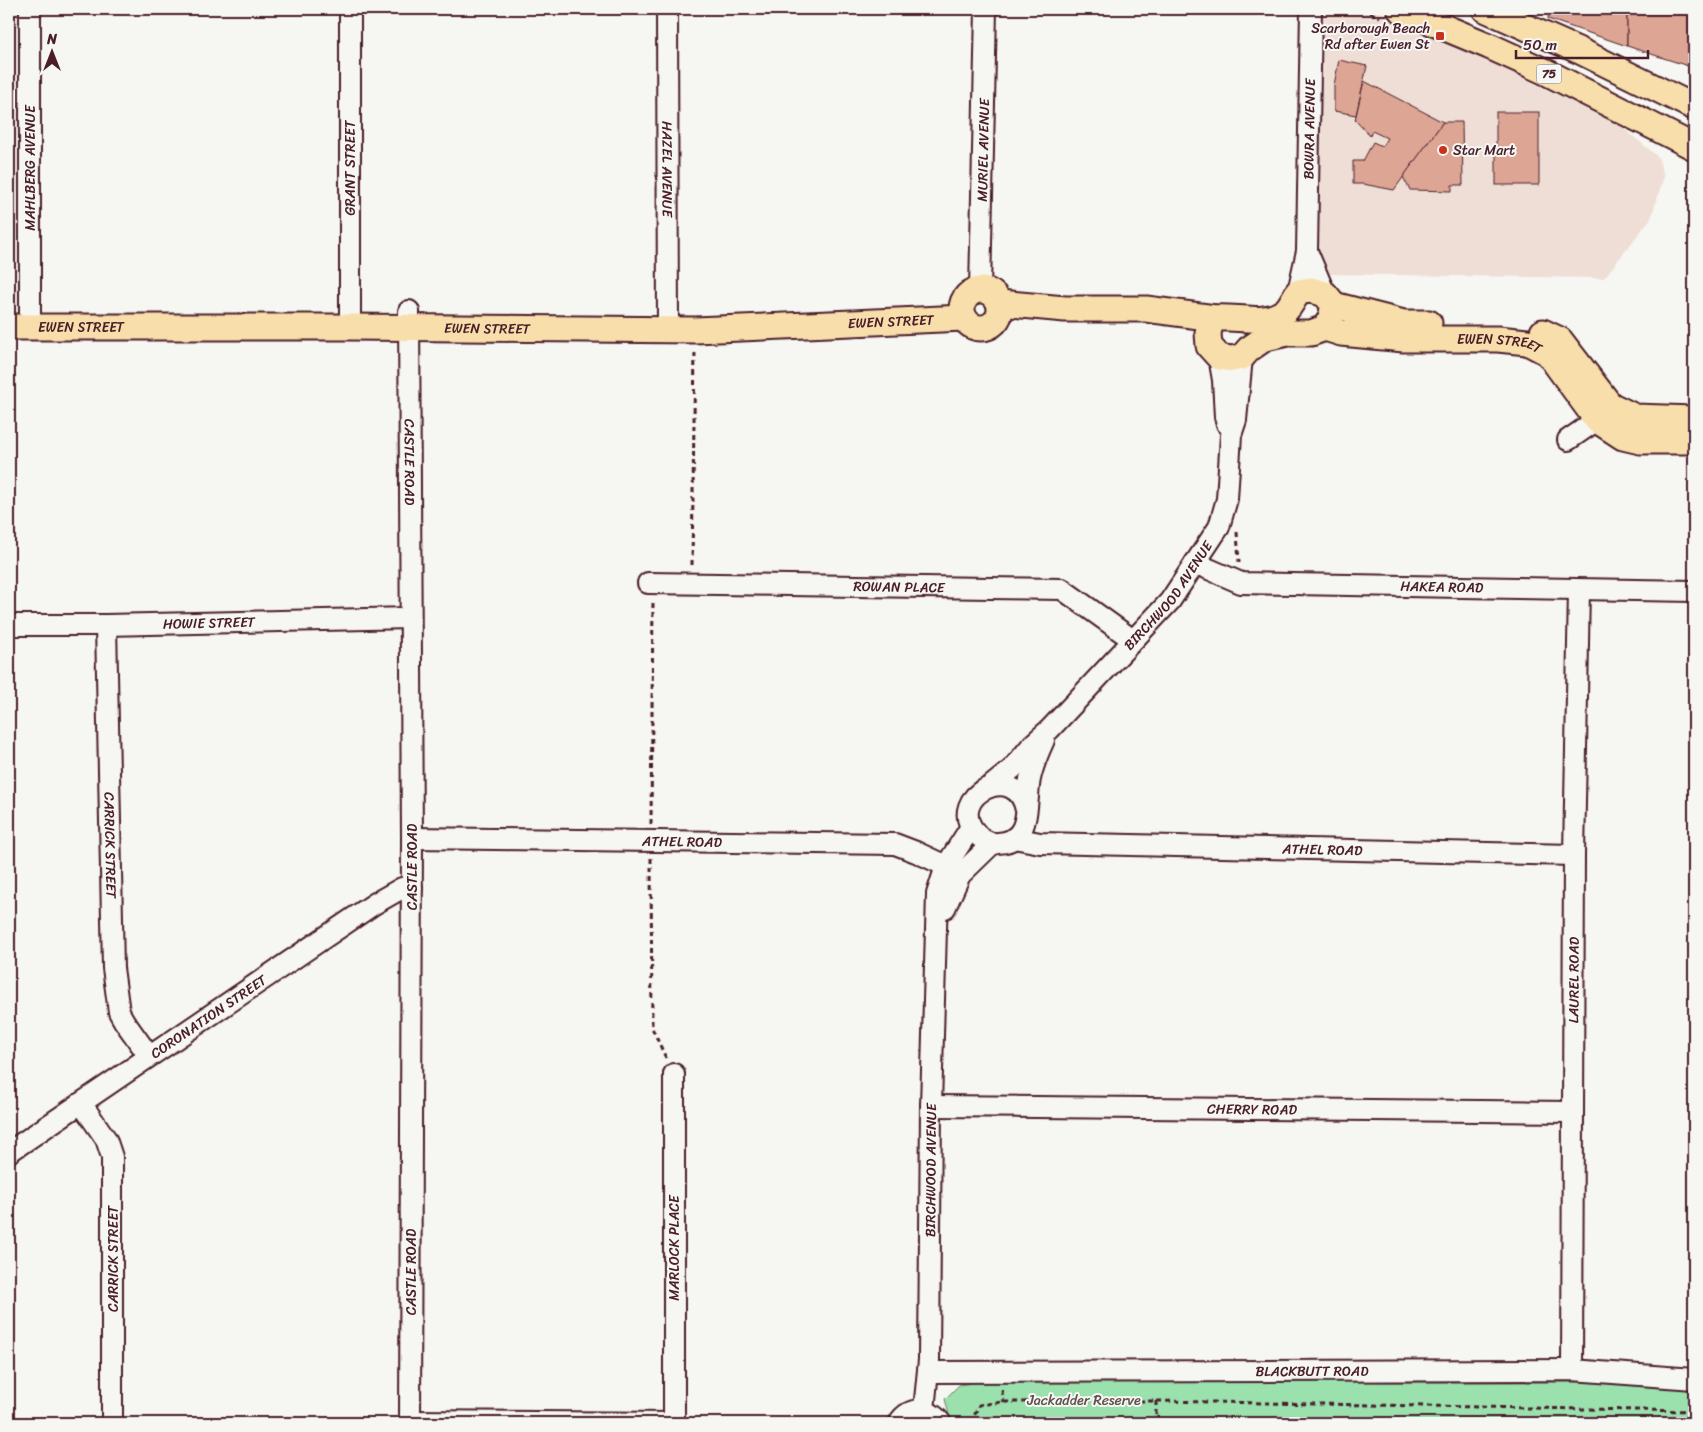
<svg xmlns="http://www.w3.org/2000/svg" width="1703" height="1432" viewBox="0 0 1703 1432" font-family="Sriracha,sans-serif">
<rect width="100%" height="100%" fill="#f6f6f2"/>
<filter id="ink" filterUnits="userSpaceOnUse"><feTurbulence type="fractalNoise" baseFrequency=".02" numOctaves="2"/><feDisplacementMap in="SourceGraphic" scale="10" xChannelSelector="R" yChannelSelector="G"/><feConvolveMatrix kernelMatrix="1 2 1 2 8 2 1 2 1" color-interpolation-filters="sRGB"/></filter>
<g filter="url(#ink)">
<polygon fill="#eeded6" points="1328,9 1373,9 1477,55 1621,126 1658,157 1664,176 1651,218 1604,278 1325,274 1320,253 1317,224 1321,17"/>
<polygon fill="#9ae1ae" stroke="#72806c" points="1018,1376 1153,1377 1390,1382 1683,1382 1694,1387 1694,1423 951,1423 945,1399 959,1385"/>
<g fill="#dca594" stroke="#4a1f2b">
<polygon points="1549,9 1627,9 1627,46 1548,19"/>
<polygon points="1627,9 1694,9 1694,68 1627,46"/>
<polygon points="1339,60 1367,66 1356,115 1334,111 1334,85"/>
<polygon points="1364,81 1443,122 1394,190 1363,184 1353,184 1353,161 1363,161 1373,142 1382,146 1387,138 1372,131 1370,136 1355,120"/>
<rect x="1496" y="112" width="43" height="73"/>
<polygon points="1443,122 1462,122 1463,185 1452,185 1452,191 1410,190 1403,177"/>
</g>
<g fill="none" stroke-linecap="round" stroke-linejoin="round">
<g stroke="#4a1f2b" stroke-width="24">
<g id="minor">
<polyline points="30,9 30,327"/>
<polyline points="350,9 350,327"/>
<path id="s1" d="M667,9L668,330"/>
<polyline points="1307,251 1325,294"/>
<path id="s2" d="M980,290L986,9"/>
<path id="s3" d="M1298,292L1307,251L1311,9"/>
<path id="s4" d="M409,311L412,838L410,1423"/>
<polyline points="1219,357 1223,380 1225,417 1227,424"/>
<polyline points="1568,440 1597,420 1607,409"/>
<path id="s5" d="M1195,563L1241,583L1694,591"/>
<path id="s6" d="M648,583L1062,589L1133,640"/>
<path id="s7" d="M9,625H106L410,618"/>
<path id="s8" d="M106,625L113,968L119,1012L124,1021L149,1056"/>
<path id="s9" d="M991,786L1012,769L1033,744L1050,729L1170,601L1219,527L1227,499L1231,435L1236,420L1242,357"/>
<path d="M1026,810C1017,760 945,796 975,832C980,839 989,844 998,843C1033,842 1025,803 1030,779C1033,765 1038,753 1044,740"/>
<path id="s10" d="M412,838L895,844L916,852L946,866"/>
<path id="s11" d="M1014,838L1040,843L1574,855"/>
<polyline points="945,908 960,875 993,843"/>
<polyline points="674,1074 674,1423"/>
<polyline points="81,1103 106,1139 112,1157 112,1423"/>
<path id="s12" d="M931,1106L1573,1112"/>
<path id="s13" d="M9,1152L374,904L402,888H412"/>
<path id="s14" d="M1572,1370L1574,855L1579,590"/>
<path id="s15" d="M928,1372L1572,1370L1694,1379"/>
<path id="s16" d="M924,1410L929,1360L931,1106L937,894L946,866L971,827"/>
<polyline points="410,1421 676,1423"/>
<path d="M899,1423C909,1405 930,1408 941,1423"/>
</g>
</g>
<g stroke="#4a1f2b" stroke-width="29">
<g id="major">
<polyline points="1400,9 1489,46 1544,71 1694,147"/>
<polyline points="1485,9 1580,51 1694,107"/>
<path d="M1311,290L1325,294L1334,305L1331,318L1325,328L1311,333H1287L1265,338L1249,349L1242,357L1232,359L1219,357L1209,346L1208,333L1210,325L1215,318C1238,316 1265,326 1285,311C1290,307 1294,298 1298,292Z"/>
<circle cx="981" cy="309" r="19"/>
<polyline points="999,303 1065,309 1146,309 1215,318"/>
<polyline points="1334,305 1404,323 1429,323"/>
<path id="s17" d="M9,327H350L695,330L964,318"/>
<path id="s18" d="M1325,328L1341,333L1404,339H1498L1527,342L1548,353L1597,420L1623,437L1640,441H1694"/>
<polyline points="1543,332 1560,340 1610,405 1635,417 1694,419"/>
</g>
</g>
<g stroke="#4a1f2b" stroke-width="3" stroke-dasharray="5 4" stroke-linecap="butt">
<polyline points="1362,9 1380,17"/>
<polyline points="1237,532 1239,563"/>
<polyline points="692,565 695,349"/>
<polyline points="651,824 653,600"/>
<polyline points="651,858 652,1028 666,1058"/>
<polyline points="1002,1390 1003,1402"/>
<polyline points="1156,1401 1156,1423"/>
<polyline points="971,1423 979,1405 1003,1402 1156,1401 1694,1411"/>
</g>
<use href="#minor" stroke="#f6f6f2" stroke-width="20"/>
<use href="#major" stroke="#f8deab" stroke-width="25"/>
</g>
</g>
<g fill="#c8321e" stroke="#f6f6f2" stroke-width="2">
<rect x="1435" y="31" width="10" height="10" rx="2.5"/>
<circle cx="1443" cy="150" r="5"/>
</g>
<g text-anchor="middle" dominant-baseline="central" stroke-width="4" stroke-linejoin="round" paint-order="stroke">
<rect fill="#f6f6f2" stroke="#7e6067" stroke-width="1" x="1536.5" y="64.5" width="25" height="19" rx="4"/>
<g font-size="12" font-weight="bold" fill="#4a1f2b">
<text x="1549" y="74">75</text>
</g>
<g font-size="14" fill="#4a1f2b" stroke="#f6f6f2" text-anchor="end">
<text x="1430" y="28">Scarborough Beach<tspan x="1430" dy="16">Rd after Ewen St</tspan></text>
<text x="1453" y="150" text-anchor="start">Star Mart</text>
</g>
<g font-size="14" fill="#4a1f2b" stroke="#f6f6f2">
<text stroke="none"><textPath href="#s3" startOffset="164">BOWRA AVENUE</textPath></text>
<text stroke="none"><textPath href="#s2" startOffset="140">MURIEL AVENUE</textPath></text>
<text transform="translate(30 168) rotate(-90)">MAHLBERG AVENUE</text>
<text transform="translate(350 168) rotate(-90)">GRANT STREET</text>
<text stroke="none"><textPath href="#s1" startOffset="160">HAZEL AVENUE</textPath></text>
<text stroke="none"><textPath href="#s17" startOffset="882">EWEN STREET</textPath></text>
<text stroke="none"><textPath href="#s17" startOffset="72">EWEN STREET</textPath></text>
<text stroke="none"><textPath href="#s17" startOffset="478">EWEN STREET</textPath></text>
<text stroke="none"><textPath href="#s18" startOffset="176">EWEN STREET</textPath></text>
<text stroke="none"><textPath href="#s4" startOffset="151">CASTLE ROAD</textPath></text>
<text stroke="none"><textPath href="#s6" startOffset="251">ROWAN PLACE</textPath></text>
<text stroke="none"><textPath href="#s5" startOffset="251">HAKEA ROAD</textPath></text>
<text stroke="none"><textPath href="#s9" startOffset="261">BIRCHWOOD AVENUE</textPath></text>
<text stroke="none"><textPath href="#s7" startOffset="200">HOWIE STREET</textPath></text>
<text stroke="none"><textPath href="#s10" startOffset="270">ATHEL ROAD</textPath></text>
<text stroke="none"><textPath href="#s8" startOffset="220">CARRICK STREET</textPath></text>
<text stroke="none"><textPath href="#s11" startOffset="309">ATHEL ROAD</textPath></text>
<text transform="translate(412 867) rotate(-90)">CASTLE ROAD</text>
<text stroke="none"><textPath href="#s14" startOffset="390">LAUREL ROAD</textPath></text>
<text stroke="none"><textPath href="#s13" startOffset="241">CORONATION STREET</textPath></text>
<text stroke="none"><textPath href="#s12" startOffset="321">CHERRY ROAD</textPath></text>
<text stroke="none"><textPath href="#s16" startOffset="240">BIRCHWOOD AVENUE</textPath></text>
<text transform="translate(674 1248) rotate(-90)">MARLOCK PLACE</text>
<text transform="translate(113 1259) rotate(-90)">CARRICK STREET</text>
<text transform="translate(411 1272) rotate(-90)">CASTLE ROAD</text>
<text stroke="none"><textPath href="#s15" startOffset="384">BLACKBUTT ROAD</textPath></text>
</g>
<g font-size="14" fill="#5e504c" stroke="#f6f6f2">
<text x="1084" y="1400">Jackadder Reserve</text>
</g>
</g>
<rect width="1703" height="1432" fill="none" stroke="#f6f6f2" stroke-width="30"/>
<rect x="15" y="15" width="1673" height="1402" fill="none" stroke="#4a1f2b" stroke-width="2" filter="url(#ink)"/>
<g transform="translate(52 52)" stroke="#f6f6f2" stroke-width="4" paint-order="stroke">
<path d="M0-4L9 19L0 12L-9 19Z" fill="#4a1f2b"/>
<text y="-8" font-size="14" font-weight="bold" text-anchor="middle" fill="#4a1f2b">N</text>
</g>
<path d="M1516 50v8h132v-8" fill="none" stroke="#4a1f2b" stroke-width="2.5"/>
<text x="1523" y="50" font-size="15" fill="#4a1f2b" stroke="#f6f6f2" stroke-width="4" paint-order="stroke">50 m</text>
</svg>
